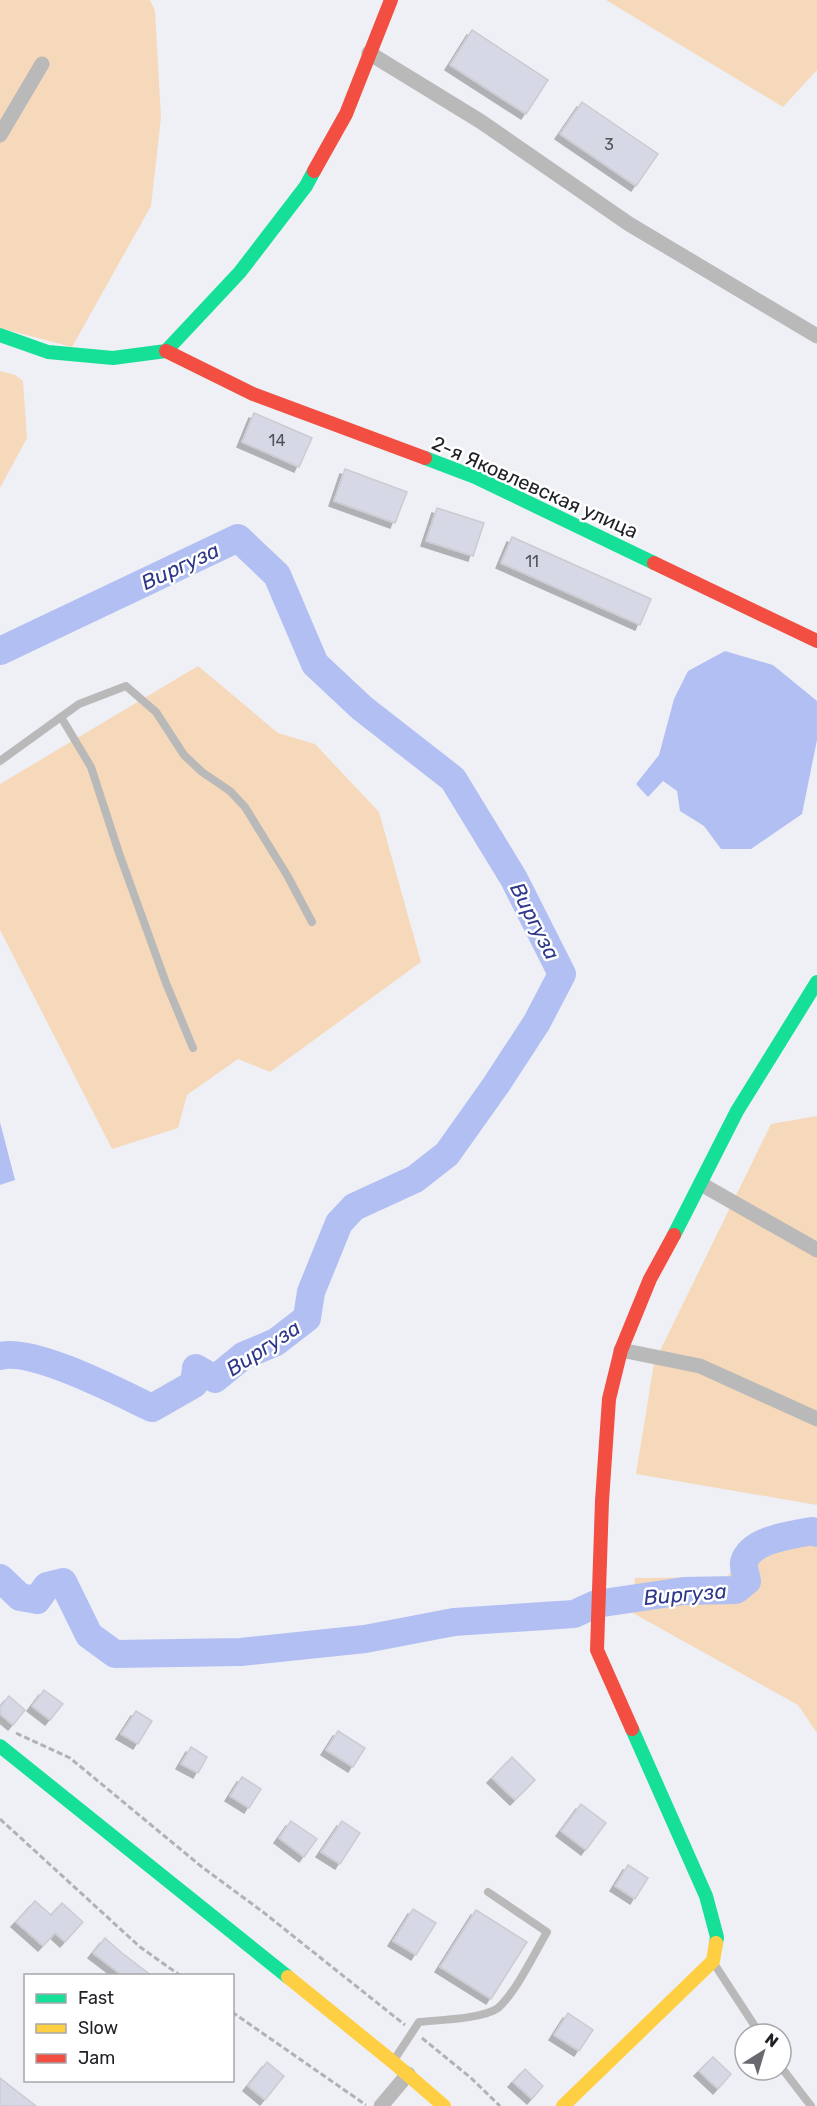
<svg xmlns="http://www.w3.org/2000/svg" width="817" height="2106" viewBox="0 0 817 2106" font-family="Rubik,sans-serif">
<defs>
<filter id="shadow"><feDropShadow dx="-5" dy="5" stdDeviation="0" flood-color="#0004"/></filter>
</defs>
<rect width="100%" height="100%" fill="#eef0f6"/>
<g fill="#f6d9ba">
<polygon points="0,0 150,0 155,11 161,118 151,206 72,347 0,328"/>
<polygon points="606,0 817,0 817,70 783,107"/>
<polygon points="0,371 15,375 23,381 27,438 0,488"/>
<polygon points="198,666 278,733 315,744 379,812 421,962 270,1072 238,1059 187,1095 178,1128 112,1149 0,930 0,784"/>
<polygon points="817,1116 817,1505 636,1474 654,1363 771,1124"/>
<polygon points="812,1531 817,1533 817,1733 798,1705 631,1612 635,1578 727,1577 749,1551 777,1537"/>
</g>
<g fill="#b2bff3">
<polygon points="725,651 773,665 817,701 817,740 802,814 751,849 721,849 704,826 680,811 677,791 663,781 648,797 636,784 659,755 674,699 688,671"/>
<polygon points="0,1122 15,1180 0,1185"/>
</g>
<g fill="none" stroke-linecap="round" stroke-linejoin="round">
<g stroke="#b2bff3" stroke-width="28">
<path d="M0,651L238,538L277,575L315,664L362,708L453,779L514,879L562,974L537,1022L496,1085L447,1154L415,1179L354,1207L339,1223L311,1292L307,1318L276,1342L243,1356L215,1379L196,1368L194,1384L152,1408C120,1393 33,1347 0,1356"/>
<path d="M0,1578L20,1597L37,1600L47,1586L63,1582L89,1635L115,1654L241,1652L365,1639L454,1622L574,1614L596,1604L684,1591L736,1590L747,1581C746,1575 743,1568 744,1562C751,1539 792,1535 812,1531L817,1533"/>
</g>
</g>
<g fill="#d6d9e5" stroke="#caccd1" stroke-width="1.5" filter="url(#shadow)">
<polygon points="472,30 548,80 526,114 450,65"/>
<polygon points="582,102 658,154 636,186 560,134"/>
<polygon points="254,413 312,438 299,467 242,442"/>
<polygon points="345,469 407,492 395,523 334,501"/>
<polygon points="437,508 484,523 473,556 426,541"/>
<polygon points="512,537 651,599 640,625 501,563"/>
<polygon points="44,1690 63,1704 50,1720 32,1706"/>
<polygon points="9,1696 25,1710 13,1725 0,1714 0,1707"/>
<polygon points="136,1711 152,1721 138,1744 121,1734"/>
<polygon points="338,1731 365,1748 353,1767 326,1750"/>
<polygon points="191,1747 207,1757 198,1773 181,1764"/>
<polygon points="512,1757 535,1780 515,1800 492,1778"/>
<polygon points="242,1777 261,1789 249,1808 230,1796"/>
<polygon points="581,1804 606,1823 586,1850 561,1831"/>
<polygon points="291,1821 317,1839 304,1857 279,1838"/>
<polygon points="342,1821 360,1833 340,1864 321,1852"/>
<polygon points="628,1865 648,1878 635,1899 615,1886"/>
<polygon points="35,1901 51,1915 62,1903 83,1922 65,1942 55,1933 43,1946 16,1922"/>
<polygon points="413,1909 436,1923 416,1955 393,1941"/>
<polygon points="476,1910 527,1942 491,1999 440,1967"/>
<polygon points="105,1938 122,1953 152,1976 123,1976 93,1953"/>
<polygon points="568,2013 593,2030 579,2051 554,2035"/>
<polygon points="713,2057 731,2074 718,2089 699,2071"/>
<polygon points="267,2062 284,2076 265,2100 248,2086"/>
<polygon points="525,2069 543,2086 532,2099 513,2082"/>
<polygon points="0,2078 36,2106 0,2106"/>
</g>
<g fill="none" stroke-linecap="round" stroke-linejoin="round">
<g stroke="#b2b2b4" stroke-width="3" stroke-dasharray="6 3" stroke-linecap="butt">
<polyline points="0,1721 8,1728"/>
<polyline points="16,1733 70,1758 202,1867 263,1912 405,2025"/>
<polyline points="0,1819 140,1947 181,1976"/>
<polyline points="232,2012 366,2105"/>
<polyline points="422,2038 471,2078 500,2106"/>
</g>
<g stroke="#b9b9b9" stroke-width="8">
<polyline points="61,717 91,767 119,853 166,983 193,1048"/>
<polyline points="0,761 79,704 126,686 156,712 184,755 202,772 230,791 245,807 287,875 312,922"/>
<polyline points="713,1962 760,2034"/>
<path d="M394,2060L419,2022C438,2020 483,2019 498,2008C516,1992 534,1954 547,1932L488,1892"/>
<polyline points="781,2067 811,2106"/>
</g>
<g stroke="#b9b9b9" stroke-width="15">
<polyline points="369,53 480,121 629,224 817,336"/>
<polyline points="0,135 42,64"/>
<polyline points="701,1184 817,1250"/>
<polyline points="621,1350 700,1366 817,1419"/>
<polyline points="381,2106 408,2074"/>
</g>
<g stroke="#16e098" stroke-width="14">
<polyline points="0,335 48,352 113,358 166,351 240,272 306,186 314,171"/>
<polyline points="425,458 475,477 654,563"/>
<polyline points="674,1235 737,1111 817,982"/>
<polyline points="632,1729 706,1896 717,1937 716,1943"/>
<polyline points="0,1746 288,1977"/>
</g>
<g stroke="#ffcf43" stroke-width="14">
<polyline points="288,1977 393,2062 444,2106"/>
<polyline points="563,2106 713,1961 716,1943"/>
</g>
<g stroke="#f24e42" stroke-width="14">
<polyline points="314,171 346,114 391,0"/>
<polyline points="166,351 253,394 425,458"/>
<polyline points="654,563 817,641"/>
<polyline points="632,1729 597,1650 602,1501 609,1399 621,1350 650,1279 674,1235"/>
</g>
</g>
<g text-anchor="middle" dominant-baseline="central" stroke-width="5" stroke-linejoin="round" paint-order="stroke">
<g font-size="16" fill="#505258">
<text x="609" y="144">3</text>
<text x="277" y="440">14</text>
<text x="532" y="561">11</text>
</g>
<g font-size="20" fill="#212227" stroke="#fff">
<text transform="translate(535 487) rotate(24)">2-я Яковлевская улица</text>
</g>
<g font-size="21" font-style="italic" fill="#2f3889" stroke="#fff">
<text transform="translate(180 566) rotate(-25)">Виргуза</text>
<text transform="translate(535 921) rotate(63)">Виргуза</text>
<text transform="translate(263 1348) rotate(-33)">Виргуза</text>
<text transform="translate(685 1594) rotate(-5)">Виргуза</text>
</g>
</g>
<rect x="24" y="1974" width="210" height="108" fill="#ffffff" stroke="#a6a7a9" stroke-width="1.5"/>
<rect x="36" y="1994" width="30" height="9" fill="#16e098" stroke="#a6a7a9" stroke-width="1.5"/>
<text x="78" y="2004" font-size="18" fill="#212227">Fast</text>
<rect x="36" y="2024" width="30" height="9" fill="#ffcf43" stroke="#a6a7a9" stroke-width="1.5"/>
<text x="78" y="2034" font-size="18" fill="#212227">Slow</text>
<rect x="36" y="2054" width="30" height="9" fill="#f24e42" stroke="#a6a7a9" stroke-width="1.5"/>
<text x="78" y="2064" font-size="18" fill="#212227">Jam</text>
<g transform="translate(763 2052) rotate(37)"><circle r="28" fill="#ffffff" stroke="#a6a7a9" stroke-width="1.5"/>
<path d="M0-4.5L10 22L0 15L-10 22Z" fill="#696a6f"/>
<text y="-9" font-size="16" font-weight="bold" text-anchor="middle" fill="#212227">N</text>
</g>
</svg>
